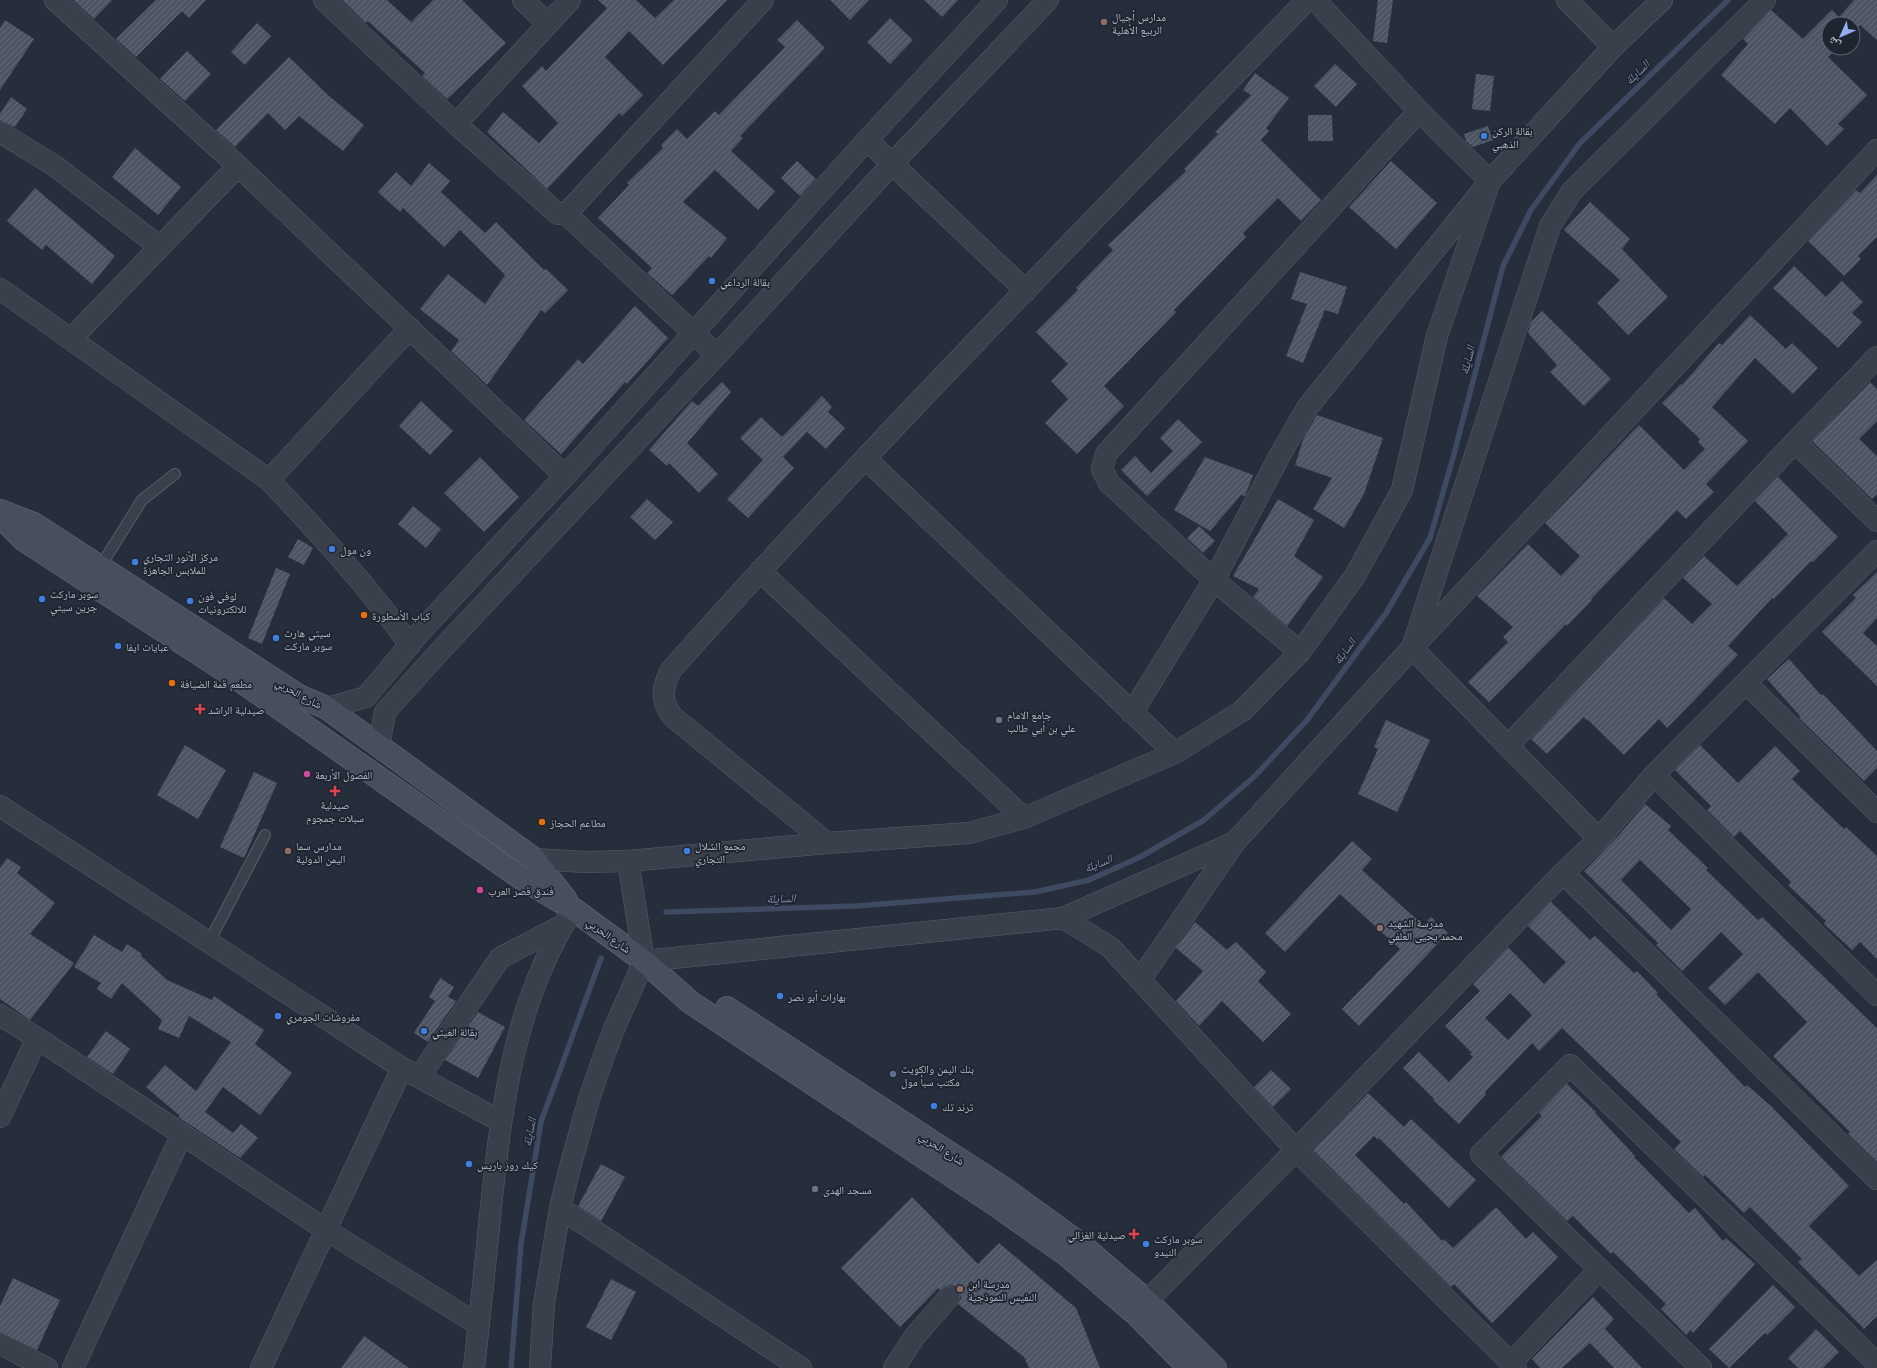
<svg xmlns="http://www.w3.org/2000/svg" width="1877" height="1368" viewBox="0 0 1877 1368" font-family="'Open Sans','Noto Naskh Arabic',sans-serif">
<defs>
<pattern id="building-hatch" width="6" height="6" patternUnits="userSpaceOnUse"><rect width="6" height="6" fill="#4d5565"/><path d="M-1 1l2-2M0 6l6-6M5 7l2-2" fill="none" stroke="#646c7a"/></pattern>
</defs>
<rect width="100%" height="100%" fill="#262d3b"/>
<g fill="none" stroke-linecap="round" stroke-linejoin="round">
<g stroke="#3d4a62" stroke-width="5.5">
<polyline points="666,912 856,906 1035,892 1089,880 1140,857 1204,820 1255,776 1307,720 1386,613 1430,538 1454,454 1503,266 1531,210 1580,143 1728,0"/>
<polyline points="511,1368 521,1244 541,1122 601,958"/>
</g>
</g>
<g fill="url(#building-hatch)" fill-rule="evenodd">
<polygon points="73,0 112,0 94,19"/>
<polygon points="156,0 206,0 189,18 182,11 136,57 116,39"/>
<polygon points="342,0 387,0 411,22 433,0 462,0 506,43 447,99 422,76 425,73 368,21 366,23"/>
<polygon points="598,0 636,0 655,18 674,0 727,0 663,65 629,31 605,57 643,95 622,116 619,113 547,189 487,132 503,112 539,143 558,123 522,86 542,66 546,71 607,8"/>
<polygon points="830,0 869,0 850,20"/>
<polygon points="924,0 958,0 942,17"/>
<polygon points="1378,0 1393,0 1387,43 1373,41"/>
<polygon points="1854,0 1877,0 1877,40 1860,25 1853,32 1853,24 1829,24 1829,48 1837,48 1828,57 1867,95 1838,124 1844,129 1827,146 1790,108 1775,124 1721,75 1748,44 1743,39 1771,10 1803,39 1832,10 1839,17"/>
<polygon points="890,18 913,40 890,64 867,42"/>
<polygon points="5,20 34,39 0,90 0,28"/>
<polygon points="797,20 825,48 740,136 743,138 731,151 775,191 758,210 715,170 683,202 727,238 711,258 709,256 672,295 647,273 652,268 598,218 629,185 627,183 663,148 661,145 677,129 687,139 715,111 719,115 785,47 777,40"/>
<polygon points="257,23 271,36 245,65 231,52"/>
<polygon points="187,51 211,74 185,101 160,79"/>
<polygon points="289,57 329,96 364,125 343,151 299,116 285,130 268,113 235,147 216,130"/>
<polygon points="1335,64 1357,84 1336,107 1314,86"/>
<polygon points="1255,73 1289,98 1266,128 1269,131 1261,140 1321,200 1301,221 1278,198 1243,233 1246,237 1174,310 1176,312 1104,386 1124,406 1077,454 1045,423 1068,399 1051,381 1068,364 1036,332 1078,290 1076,288 1113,250 1108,245 1186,171 1184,169 1218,134 1215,132 1251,95 1243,90"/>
<polygon points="1476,74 1494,76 1490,111 1472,109"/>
<polygon points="11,97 27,109 15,127 0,120 0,114"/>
<polygon points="1308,115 1332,115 1333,141 1308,141"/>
<polygon points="1488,126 1493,140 1473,147 1466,141 1464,134"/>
<polygon points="135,148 181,187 158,215 112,177"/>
<polygon points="797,161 816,179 800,196 781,178"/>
<polygon points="1391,161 1437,203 1396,249 1349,207"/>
<polygon points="429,163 450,181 441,192 485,233 496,222 544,270 546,269 568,290 545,313 541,310 487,385 451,351 459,340 420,309 448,274 485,304 505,275 460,230 444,247 403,208 400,212 378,192 396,172 411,186"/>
<polygon points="1877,175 1877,237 1858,256 1861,259 1844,276 1808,241 1856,190 1860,193"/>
<polygon points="35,188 115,256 92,284 46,245 42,250 7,221"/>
<polygon points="1590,202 1630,239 1622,249 1668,297 1628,335 1597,303 1620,280 1564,230"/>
<polygon points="1794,266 1826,297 1842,281 1863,302 1852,313 1862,322 1838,348 1773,288"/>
<polygon points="1300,272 1347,287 1338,314 1325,310 1303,363 1286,356 1307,304 1291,299"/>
<polygon points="635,306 668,338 627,384 625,382 561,454 524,420 578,359 583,364"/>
<polygon points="1542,311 1611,379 1584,406 1550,372 1557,365 1528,333 1531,322"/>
<polygon points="1750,315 1786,349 1792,343 1818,368 1793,394 1755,358 1712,407 1748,441 1706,484 1714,492 1686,519 1677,510 1591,599 1592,600 1567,626 1566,624 1489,702 1468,682 1508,642 1503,637 1513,627 1477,596 1528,544 1561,576 1580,556 1545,523 1639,425 1684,470 1705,449 1698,442 1700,439 1662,403 1681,384 1682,385 1719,343 1722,345"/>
<polygon points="722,382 731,392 687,443 718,474 699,493 669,463 667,466 649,450 692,401 698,406"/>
<polygon points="1870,382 1877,389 1877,421 1859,439 1877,456 1877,494 1872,499 1812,441"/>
<polygon points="822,396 832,407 828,412 845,428 826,449 807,432 783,457 794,468 748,518 727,499 763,460 740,438 761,417 782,437"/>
<polygon points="421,401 453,431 430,455 399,426"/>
<polygon points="1317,415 1383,438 1364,494 1344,528 1313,509 1332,478 1295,465 1304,437"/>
<polygon points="1178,419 1202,442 1147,496 1121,470 1135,456 1151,473 1173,451 1160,438"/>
<polygon points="480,457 519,497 484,532 444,493"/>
<polygon points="1205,457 1253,475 1245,496 1241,495 1210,531 1174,510"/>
<polygon points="1778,477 1838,537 1813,562 1811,561 1774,599 1772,598 1728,646 1738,655 1667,728 1659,719 1624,755 1588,720 1587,721 1584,717 1547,754 1531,739 1664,598 1692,624 1712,604 1683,578 1704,556 1737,586 1788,534 1755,501"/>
<polygon points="647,499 673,522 655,540 630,517"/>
<polygon points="1278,499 1314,520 1294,556 1323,577 1287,626 1253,597 1259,589 1233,576"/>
<polygon points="413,506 441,529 426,548 398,524"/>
<polygon points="1199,526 1215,541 1203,553 1187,538"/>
<polygon points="298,539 313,548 304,565 288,557"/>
<polygon points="276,568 290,574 262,644 248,638"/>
<polygon points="1877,572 1877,618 1863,633 1877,646 1877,686 1822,632 1856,598 1853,595"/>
<polygon points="1789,659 1821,695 1823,694 1877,751 1877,768 1864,781 1799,718 1800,716 1767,679"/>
<polygon points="1386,720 1430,740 1397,812 1358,794 1378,749 1374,747"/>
<polygon points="185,745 226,770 198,819 157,795"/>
<polygon points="1700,745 1738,783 1775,746 1800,771 1792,779 1844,829 1846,827 1877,856 1877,959 1860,942 1852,950 1824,924 1826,921 1788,885 1791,882 1740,831 1734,837 1707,810 1711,806 1675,770"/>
<polygon points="254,772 277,783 244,858 220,847"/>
<path d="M1645,804L1671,826L1668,830L1708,868L1706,870L1758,920L1762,917L1877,1028V1162L1848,1134L1850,1132L1773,1056L1807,1022L1758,972L1725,1005L1708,988L1743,954L1721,932L1682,971L1656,945L1658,943L1584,871L1620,834ZM1640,860L1691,909L1671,930L1621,880Z"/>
<polygon points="1352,841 1372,859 1362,870 1423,925 1431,917 1448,933 1359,1026 1342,1009 1400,949 1340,894 1285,952 1265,933"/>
<polygon points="7,858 21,867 17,873 55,903 30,934 74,963 30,1020 0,999 0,868"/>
<path d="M1551,902L1590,940L1595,936L1634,973L1637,971L1658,993L1656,994L1745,1087L1747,1085L1771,1106L1849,1186L1809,1226L1859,1276L1877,1260V1316L1864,1329L1798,1262L1802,1259L1750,1207L1744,1213L1705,1175L1703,1177L1674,1149L1681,1142L1562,1028L1539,1051L1532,1043L1485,1092L1486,1094L1459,1124L1433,1100L1434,1099L1403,1068L1419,1052L1449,1082L1473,1057L1470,1054L1472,1053L1445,1026L1480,991L1473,984L1508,947L1544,984L1566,962L1528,926ZM1510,993L1532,1015L1508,1040L1485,1018Z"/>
<polygon points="1195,922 1227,950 1236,942 1266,972 1258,981 1291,1014 1263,1042 1222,1001 1199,1026 1176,1001 1203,971 1176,948"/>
<polygon points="94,935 122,952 127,944 142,954 141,956 167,980 212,1000 214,996 264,1030 255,1044 292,1073 260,1115 223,1087 205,1112 233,1133 241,1124 258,1138 240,1158 178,1117 180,1116 146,1087 165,1065 196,1091 231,1042 189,1016 179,1038 158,1029 162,1020 122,983 111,999 97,989 101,983 74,967"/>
<polygon points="440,978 454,987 448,997 456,1001 428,1042 414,1033 435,1001 429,997"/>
<polygon points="478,1012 505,1027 478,1078 445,1060"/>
<polygon points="106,1031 130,1049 113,1074 87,1057"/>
<polygon points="1271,1070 1291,1089 1273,1107 1254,1087"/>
<polygon points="1567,1084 1596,1112 1595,1113 1635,1156 1634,1157 1689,1213 1695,1208 1723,1241 1726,1238 1755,1264 1693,1333 1691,1330 1686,1335 1661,1309 1666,1304 1613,1252 1611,1254 1573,1216 1567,1221 1501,1157 1542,1116 1539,1113"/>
<polygon points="1368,1093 1404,1127 1411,1119 1476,1180 1449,1208 1379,1138 1378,1140 1374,1136 1355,1155 1404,1204 1406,1202 1442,1241 1444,1239 1453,1248 1496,1207 1526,1239 1533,1232 1558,1257 1492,1323 1454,1284 1451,1287 1313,1150"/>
<polygon points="601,1164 625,1177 601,1221 578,1206"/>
<polygon points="912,1197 978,1264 999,1243 1076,1308 1100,1368 1029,1368 1024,1357 958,1304 961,1299 960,1293 957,1288 952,1285 945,1286 940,1290 938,1288 900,1327 841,1268"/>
<polygon points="13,1278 60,1300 37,1350 0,1332 0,1306"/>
<polygon points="611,1279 636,1292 611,1340 586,1327"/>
<polygon points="1773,1285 1795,1307 1767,1335 1765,1333 1729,1368 1709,1349"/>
<polygon points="1593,1297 1614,1319 1605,1329 1642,1368 1614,1368 1590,1343 1562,1368 1540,1368 1532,1359"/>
<polygon points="1816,1329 1839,1352 1823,1368 1798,1368 1788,1358"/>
<polygon points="364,1336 409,1368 341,1368"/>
</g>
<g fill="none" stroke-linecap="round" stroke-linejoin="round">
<g stroke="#585d6a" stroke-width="12">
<g id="lane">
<polyline points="100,567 142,500 175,474"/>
<polyline points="209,942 265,835"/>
</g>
</g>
<g stroke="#585d6a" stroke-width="22">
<g id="street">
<polyline points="55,0 238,166 565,476"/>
<polyline points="324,0 456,124 558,214 566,214 763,0"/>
<polyline points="523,0 548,24"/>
<polyline points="1567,0 1613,47"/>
<polyline points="456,124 570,0"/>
<polyline points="0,132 55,166 160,247"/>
<polyline points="867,140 1026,291"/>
<polyline points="566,214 717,355"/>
<polyline points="0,289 269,480 410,328"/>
<polyline points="71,339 238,166"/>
<polyline points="1795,442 1877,521"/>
<polyline points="865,458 1175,753"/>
<path d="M269,480C319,533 368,586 410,645"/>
<polyline points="760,571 1024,818"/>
<polyline points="1300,652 1214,580 1109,483 1102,469 1106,454 1419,111"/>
<polyline points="1746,683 1877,812"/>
<polyline points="327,708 366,697 422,630 565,476 867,140 997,0"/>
<polyline points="1132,713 1214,580 1280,455 1307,408 1490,181 1419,111 1315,0"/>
<polyline points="379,746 385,712 441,650 717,355 892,164 1048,0"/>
<polyline points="1508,746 1795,442 1877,357"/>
<polyline points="1654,775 1877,995"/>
<polyline points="0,806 402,1068 500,1121"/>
<polyline points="1599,839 1412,648 1877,150"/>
<path d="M827,843L673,717C660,700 662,688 671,670C876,440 1093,221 1307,0"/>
<polyline points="534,859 585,862 628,861 827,843 969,833 1024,818 1175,753 1242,711 1300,652 1355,576 1402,490 1437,336 1490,181 1613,47 1662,0"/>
<polyline points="1563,873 1877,1179"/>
<polyline points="1063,918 1110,947 1296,1150 1516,1368"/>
<polyline points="644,961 1063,918 1235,842 1412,648 1550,226 1572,191 1765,0"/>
<polyline points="1140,980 1235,842"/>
<polyline points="0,1015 37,1038 326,1230 479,1325"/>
<polyline points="420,1076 500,958 563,925"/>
<polyline points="0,1117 37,1038"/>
<polyline points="560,1208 801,1368"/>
<polyline points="1147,1301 1296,1150 1563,873 1599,839 1654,775 1877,551"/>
<polyline points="0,1344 47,1368"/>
<polyline points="1511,1363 1599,1270"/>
<polyline points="73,1368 182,1134"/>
<polyline points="261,1368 402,1068"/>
<path d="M474,1368C480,1314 486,1260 491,1206C503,1098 514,1003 573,909"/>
<polyline points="540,1368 544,1304 560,1208 569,1171 589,1099 601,1064 614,1029 644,961 628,861"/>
<polyline points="894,1368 915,1336 949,1297"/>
<polyline points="1701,1368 1481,1154 1570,1065 1877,1363"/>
</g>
</g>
<g stroke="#585d6a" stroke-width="24">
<g id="secondary">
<polyline points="0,511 34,524 299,696 327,708 534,859 566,900"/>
<polyline points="0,516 24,540 241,681 521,878 573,909 644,961 690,1002 996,1205 1068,1256 1136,1314 1189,1368"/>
<polyline points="727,1008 1006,1190 1079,1243 1147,1301 1215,1368"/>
</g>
</g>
<use href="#lane" stroke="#3a3f4c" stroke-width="10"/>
<use href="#street" stroke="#3a3f4c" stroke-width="21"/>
<use href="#secondary" stroke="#484e5e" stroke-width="22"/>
</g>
<g fill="#8d6e63" stroke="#1f2431" stroke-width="1.5">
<circle cx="1104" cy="22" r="4"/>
<circle cx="288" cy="851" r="4"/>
<circle cx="1380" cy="928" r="4"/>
<circle cx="960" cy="1289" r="4"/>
</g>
<g fill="#3f7fe0" stroke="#1f2431" stroke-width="1.5">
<circle cx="1484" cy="136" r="4"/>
<circle cx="712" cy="281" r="4"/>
<circle cx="332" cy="549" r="4"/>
<circle cx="135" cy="562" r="4"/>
<circle cx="42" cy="599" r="4"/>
<circle cx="190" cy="601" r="4"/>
<circle cx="276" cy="638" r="4"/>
<circle cx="118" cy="646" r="4"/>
<circle cx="687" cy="851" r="4"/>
<circle cx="780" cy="996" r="4"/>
<circle cx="278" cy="1016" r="4"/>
<circle cx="424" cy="1031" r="4"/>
<circle cx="934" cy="1106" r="4"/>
<circle cx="469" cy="1164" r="4"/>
<circle cx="1146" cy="1244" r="4"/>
</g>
<g fill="#e8710a" stroke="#1f2431" stroke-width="1.5">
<circle cx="364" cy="615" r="4"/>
<circle cx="172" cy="683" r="4"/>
<circle cx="542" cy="822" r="4"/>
</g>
<g fill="#e0444e" stroke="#1f2431" stroke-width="1.5">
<path d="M198 703h4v4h4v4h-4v4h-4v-4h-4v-4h4z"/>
<path d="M333 785h4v4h4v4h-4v4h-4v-4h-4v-4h4z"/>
<path d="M1132 1228h4v4h4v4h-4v4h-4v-4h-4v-4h4z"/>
</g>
<g fill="#6b7280" stroke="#1f2431" stroke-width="1.5">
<circle cx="999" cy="720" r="4"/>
<circle cx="815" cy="1189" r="4"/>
</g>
<g fill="#d1479c" stroke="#1f2431" stroke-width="1.5">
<circle cx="307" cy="774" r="4"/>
<circle cx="480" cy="890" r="4"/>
</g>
<circle fill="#5c6f8a" stroke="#1f2431" stroke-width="1.5" cx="893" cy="1074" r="4"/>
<g text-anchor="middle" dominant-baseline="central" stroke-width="3.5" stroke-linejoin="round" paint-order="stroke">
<g font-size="11" fill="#b6bbc7" stroke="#1f2431" text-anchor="start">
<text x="1112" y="16">مدارس أجيال<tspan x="1112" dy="13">الربيع الأهلية</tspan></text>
<text x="1492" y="130">بقالة الركن<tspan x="1492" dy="13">الذهبي</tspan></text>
<text x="720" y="281">بقالة الرداعي</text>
<text x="340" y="549">ون مول</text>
<text x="143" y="556">مركز الأنور التجاري<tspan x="143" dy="13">للملابس الجاهزة</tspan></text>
<text x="50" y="593">سوبر ماركت<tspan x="50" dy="13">جرين سيتي</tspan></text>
<text x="198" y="595">لوفي فون<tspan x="198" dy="13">للالكترونيات</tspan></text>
<text x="372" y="615">كباب الأسطورة</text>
<text x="284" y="632">سيتي هارت<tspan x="284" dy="13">سوبر ماركت</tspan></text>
<text x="126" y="646">عبايات ايفا</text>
<text x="180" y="683">مطعم قمة الضيافة</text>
<text x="208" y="709">صيدلية الراشد</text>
<text x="1007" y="714">جامع الامام<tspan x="1007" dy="13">علي بن أيي طالب</tspan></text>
<text x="315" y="774">الفصول الأربعة</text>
<text x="335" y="804" text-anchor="middle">صيدلية<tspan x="335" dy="13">سبلات جمجوم</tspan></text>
<text x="550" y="822">مطاعم الحجاز</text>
<text x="296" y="845">مدارس سما<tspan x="296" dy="13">اليمن الدولية</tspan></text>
<text x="695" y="845">مجمع الشلال<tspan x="695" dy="13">التجاري</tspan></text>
<text x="488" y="890">فندق قصر العرب</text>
<text x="1388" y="922">مدرسة الشهيد<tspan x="1388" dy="13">محمد يحيى العلفي</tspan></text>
<text x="788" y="996">بهارات أبو نصر</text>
<text x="286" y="1016">مفروشات الجومري</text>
<text x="432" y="1031">بقالة الغيثي</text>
<text x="901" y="1068">بنك اليمن والكويت<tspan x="901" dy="13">مكتب سبأ مول</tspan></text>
<text x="942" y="1106">ترند تك</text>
<text x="477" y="1164">كيك روز باريس</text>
<text x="823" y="1189">مسجد الهدى</text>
<text x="1126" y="1234" text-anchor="end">صيدلية الغزالي</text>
<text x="1154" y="1238">سوبر ماركت<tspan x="1154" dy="13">النيدو</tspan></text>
<text x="968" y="1283">مدرسة ابن<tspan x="968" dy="13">النفيس النموذجية</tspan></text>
</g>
<g font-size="11" fill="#b6bbc7" stroke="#1f2431">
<text transform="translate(299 693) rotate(29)">شارع الحربي</text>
<text transform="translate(609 935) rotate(36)">شارع الحربي</text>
<text transform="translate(942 1148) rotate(33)">شارع الحربي</text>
</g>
<g font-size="12" font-style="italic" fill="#808eab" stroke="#1f2431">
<text transform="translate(1637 72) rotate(-44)">السايلة</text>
<text transform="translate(1467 360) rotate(-76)">السايلة</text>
<text transform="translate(1344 651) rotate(-54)">السايلة</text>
<text transform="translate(1098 863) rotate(-22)">السايلة</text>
<text transform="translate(781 898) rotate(-2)">السايلة</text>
<text transform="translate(529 1132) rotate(-79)">السايلة</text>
</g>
</g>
<g transform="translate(1841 36) rotate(225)"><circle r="19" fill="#1f2431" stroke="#5b606d"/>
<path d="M0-3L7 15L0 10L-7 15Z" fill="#94aeee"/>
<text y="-6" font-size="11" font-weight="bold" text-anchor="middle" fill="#b6bbc7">ش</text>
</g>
</svg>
